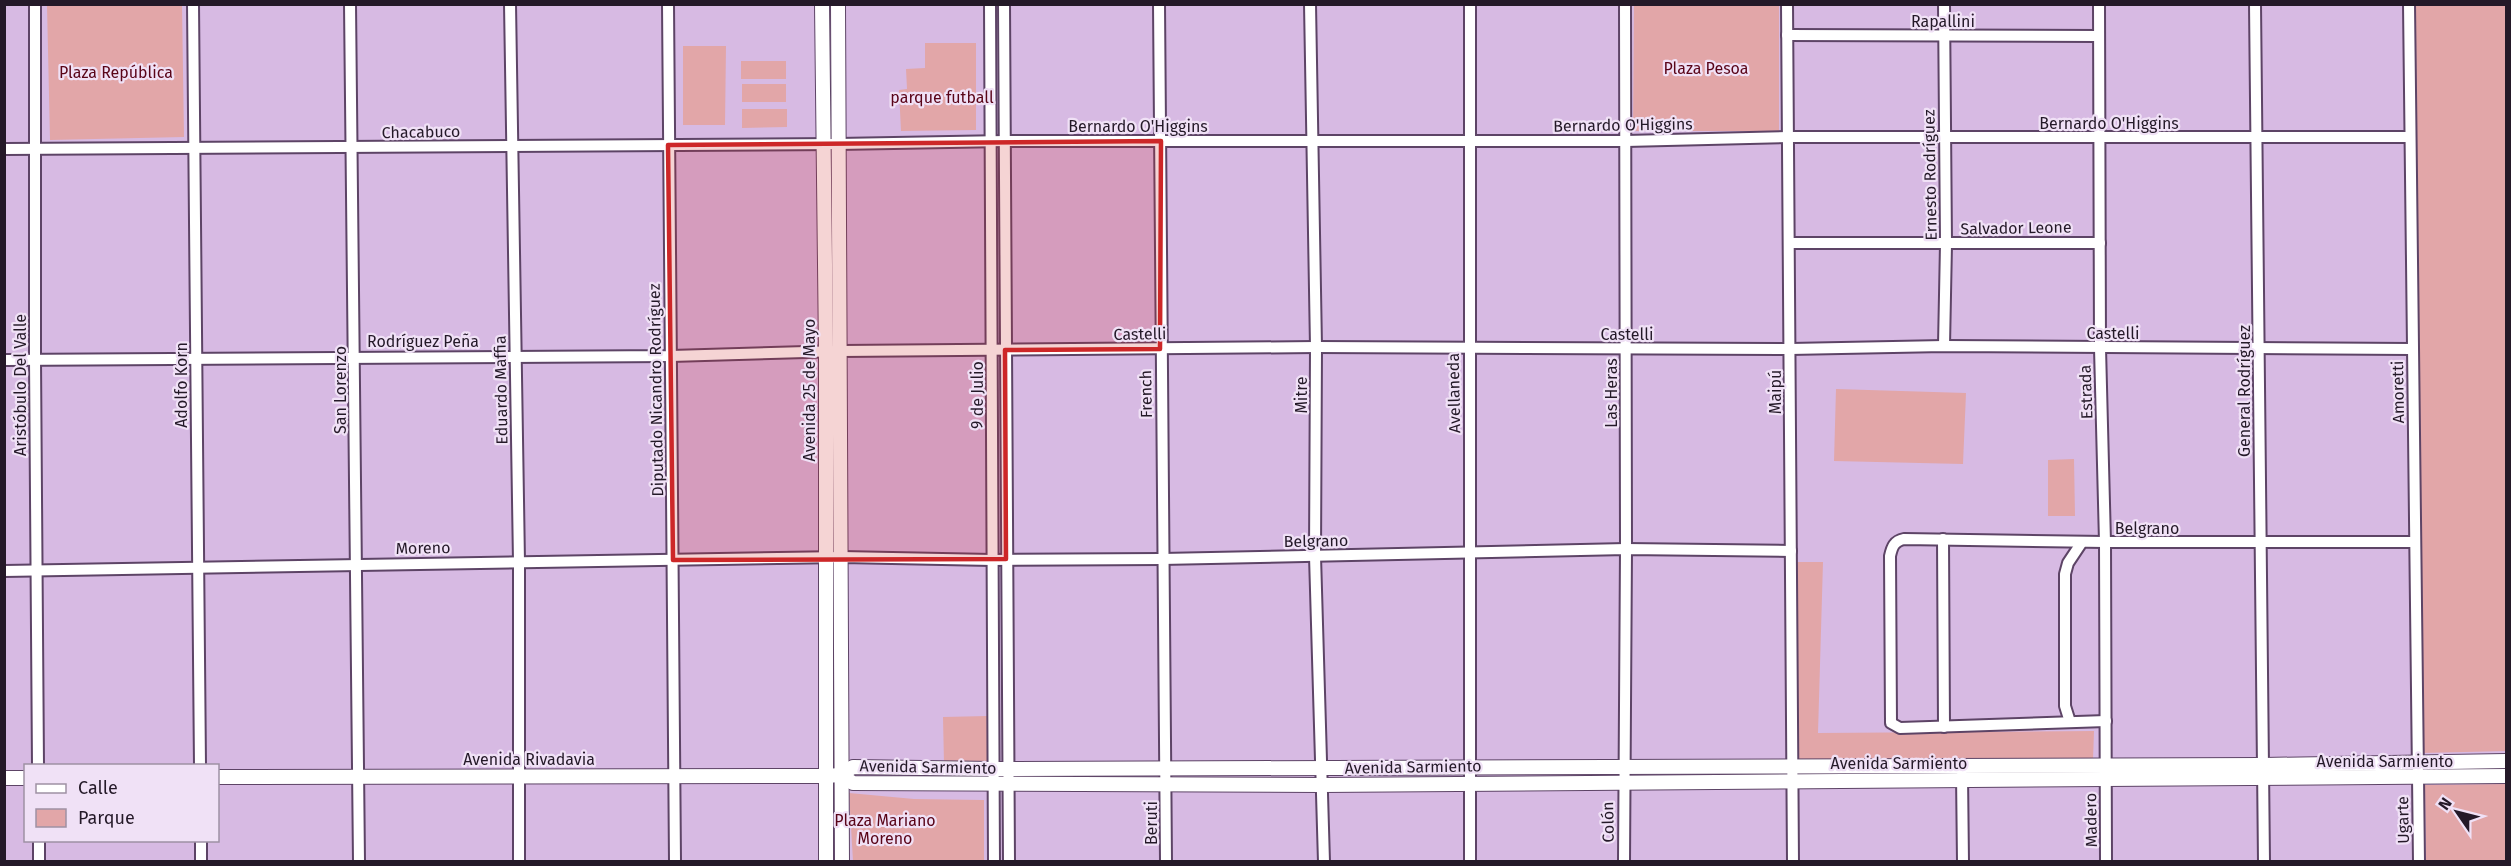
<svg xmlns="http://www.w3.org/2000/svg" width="2511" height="866" viewBox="0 0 2511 866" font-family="'Fira Sans',sans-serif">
<rect width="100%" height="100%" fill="#d7bae3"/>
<g fill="#e2a6a8">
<polygon points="47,5 182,5 184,137 50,140"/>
<polygon points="1634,5 1779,5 1779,131 1633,131"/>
<polygon points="2415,5 2506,5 2506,751 2421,753 2415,542"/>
<polygon points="925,43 976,43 976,130 901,131 899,90 907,89 906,69 925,68"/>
<polygon points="683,46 726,46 725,125 683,125"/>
<rect x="741" y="61" width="45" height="18"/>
<rect x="742" y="84" width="44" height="18"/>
<polygon points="742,109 787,109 787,127 742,128"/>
<polygon points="1836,389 1966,393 1963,464 1834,461"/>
<polygon points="2074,459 2075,516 2048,516 2048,460"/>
<polygon points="1796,562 1823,562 1818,733 2094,731 2093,760 1797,761"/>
<polygon points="988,716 988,763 944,764 943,717"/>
<polygon points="2506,784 2506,861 2426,861 2425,785"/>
<polygon points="849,793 914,799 984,800 984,861 853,861"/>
</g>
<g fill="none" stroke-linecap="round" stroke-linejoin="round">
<g stroke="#5d4466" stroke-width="14">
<g id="minor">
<polyline points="35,4 35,360 38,766"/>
<polyline points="193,4 200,766"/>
<polyline points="350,4 359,862"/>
<polyline points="510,4 519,562 519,862"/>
<polyline points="668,4 675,862"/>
<polyline points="990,4 994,862"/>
<polyline points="1004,4 1009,862"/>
<polyline points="1159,4 1166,862"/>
<polyline points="1310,4 1316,347 1315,556 1324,862"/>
<polyline points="1470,4 1470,862"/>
<polyline points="1787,4 1793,862"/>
<polyline points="1944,4 1946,244 1944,346"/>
<polyline points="2099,4 2100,348 2105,542 2106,862"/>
<polyline points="2255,4 2264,862"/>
<polyline points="2409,4 2419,862"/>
<polyline points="1787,35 2099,36"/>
<polyline points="4,149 838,144 1005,141 1626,141 1789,137 2409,137"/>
<polyline points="1789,243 2100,243"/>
<polyline points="4,360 671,356 841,351 1316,347 1790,349 1944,346 2412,349"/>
<polyline points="1943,539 1944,727"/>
<polyline points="4,571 842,557 992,560 1162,559 1626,549 1791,551"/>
<path d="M2106,721L1900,728L1891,723L1890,556C1892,547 1894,541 1904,539L2105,542H2415"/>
<polyline points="2070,722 2065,706 2065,574 2068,563 2082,542"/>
<polyline points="1962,775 1963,862"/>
<polyline points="39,840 39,862"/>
<polyline points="201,840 201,862"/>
<polyline points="1624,862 1626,549 1625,4"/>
</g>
</g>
<g stroke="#5d4466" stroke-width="16">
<g id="major">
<polyline points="822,4 826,351 826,862"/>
<polyline points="838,4 842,862"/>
<polyline points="840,775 853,783 1322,785 2506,776"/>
<polyline points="218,777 826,776 840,775 853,767 993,769 2264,765 2506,761"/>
<polyline points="4,778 26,778"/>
</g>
</g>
<use href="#minor" stroke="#fff" stroke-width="10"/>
<use href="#major" stroke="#fff" stroke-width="14"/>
</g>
<path fill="#cd2728" fill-opacity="0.2" stroke="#cd2728" stroke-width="4.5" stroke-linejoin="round" d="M1161,141L1160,349L1005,350L1006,559L673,560L668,145Z"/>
<g text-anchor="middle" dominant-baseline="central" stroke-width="4.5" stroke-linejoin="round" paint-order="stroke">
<g font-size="16" fill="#241928" stroke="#f0e1f6">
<text x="1943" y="21">Rapallini</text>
<text x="2109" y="123">Bernardo O'Higgins</text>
<text transform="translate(1623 125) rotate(-1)">Bernardo O'Higgins</text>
<text x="1138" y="126">Bernardo O'Higgins</text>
<text transform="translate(421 132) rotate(-1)">Chacabuco</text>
<text transform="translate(1930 175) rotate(-91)">Ernesto Rodríguez</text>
<text transform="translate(2016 228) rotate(-1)">Salvador Leone</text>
<text x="2113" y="333">Castelli</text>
<text transform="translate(1140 334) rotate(-1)">Castelli</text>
<text x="1627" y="334">Castelli</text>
<text x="423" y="341">Rodríguez Peña</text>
<text transform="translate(20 385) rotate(-90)">Aristóbulo Del Valle</text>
<text transform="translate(181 385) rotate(-90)">Adolfo Korn</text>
<text transform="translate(340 390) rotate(-90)">San Lorenzo</text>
<text transform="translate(501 390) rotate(-91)">Eduardo Maffia</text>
<text transform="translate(656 390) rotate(-91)">Diputado Nicandro Rodríguez</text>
<text transform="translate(809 390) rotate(-90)">Avenida 25 de Mayo</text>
<text transform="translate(2244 391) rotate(-90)">General Rodríguez</text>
<text transform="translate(1775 392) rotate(-90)">Maipú</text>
<text transform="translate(2086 392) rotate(-92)">Estrada</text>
<text transform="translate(2398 392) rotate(-91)">Amoretti</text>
<text transform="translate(1454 393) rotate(-91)">Avellaneda</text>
<text transform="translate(1611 393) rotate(-90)">Las Heras</text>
<text transform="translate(1146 394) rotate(-91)">French</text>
<text transform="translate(977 395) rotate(-90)">9 de Julio</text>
<text transform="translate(1301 395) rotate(-90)">Mitre</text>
<text x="2147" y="528">Belgrano</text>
<text transform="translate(1316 541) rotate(-1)">Belgrano</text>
<text transform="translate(423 548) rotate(-1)">Moreno</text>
<text x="529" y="759">Avenida Rivadavia</text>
<text x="2385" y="761">Avenida Sarmiento</text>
<text x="1899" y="763">Avenida Sarmiento</text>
<text transform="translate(928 767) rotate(1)">Avenida Sarmiento</text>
<text transform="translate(1413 767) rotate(-1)">Avenida Sarmiento</text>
<text transform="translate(2091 820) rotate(-91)">Madero</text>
<text transform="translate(2403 820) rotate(-91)">Ugarte</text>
<text transform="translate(1608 822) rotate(-91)">Colón</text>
<text transform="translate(1151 823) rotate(-90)">Beruti</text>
</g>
<g font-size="16" fill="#590418" stroke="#f0e1f6">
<text x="1706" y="68">Plaza Pesoa</text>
<text x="116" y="72">Plaza República</text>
<text x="942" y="97">parque futball</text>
<text x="885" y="820">Plaza Mariano<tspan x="885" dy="18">Moreno</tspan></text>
</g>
</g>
<rect width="2511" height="866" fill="none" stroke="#241928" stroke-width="12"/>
<rect x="24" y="764" width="195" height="78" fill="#f0e1f6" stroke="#9e91a4" stroke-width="1.5"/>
<rect x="36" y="784" width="30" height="9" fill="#ffffff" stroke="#9e91a4" stroke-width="1.5"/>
<text x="78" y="794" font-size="18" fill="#241928">Calle</text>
<rect x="36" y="809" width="30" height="18" fill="#e2a6a8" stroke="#9e91a4" stroke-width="1.5"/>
<text x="78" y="824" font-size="18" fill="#241928">Parque</text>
<g transform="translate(2457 812) rotate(305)" stroke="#f0e1f6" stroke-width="4.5" paint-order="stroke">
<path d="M0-4.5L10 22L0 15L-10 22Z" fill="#241928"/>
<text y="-9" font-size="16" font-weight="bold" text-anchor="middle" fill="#241928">N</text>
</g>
</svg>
